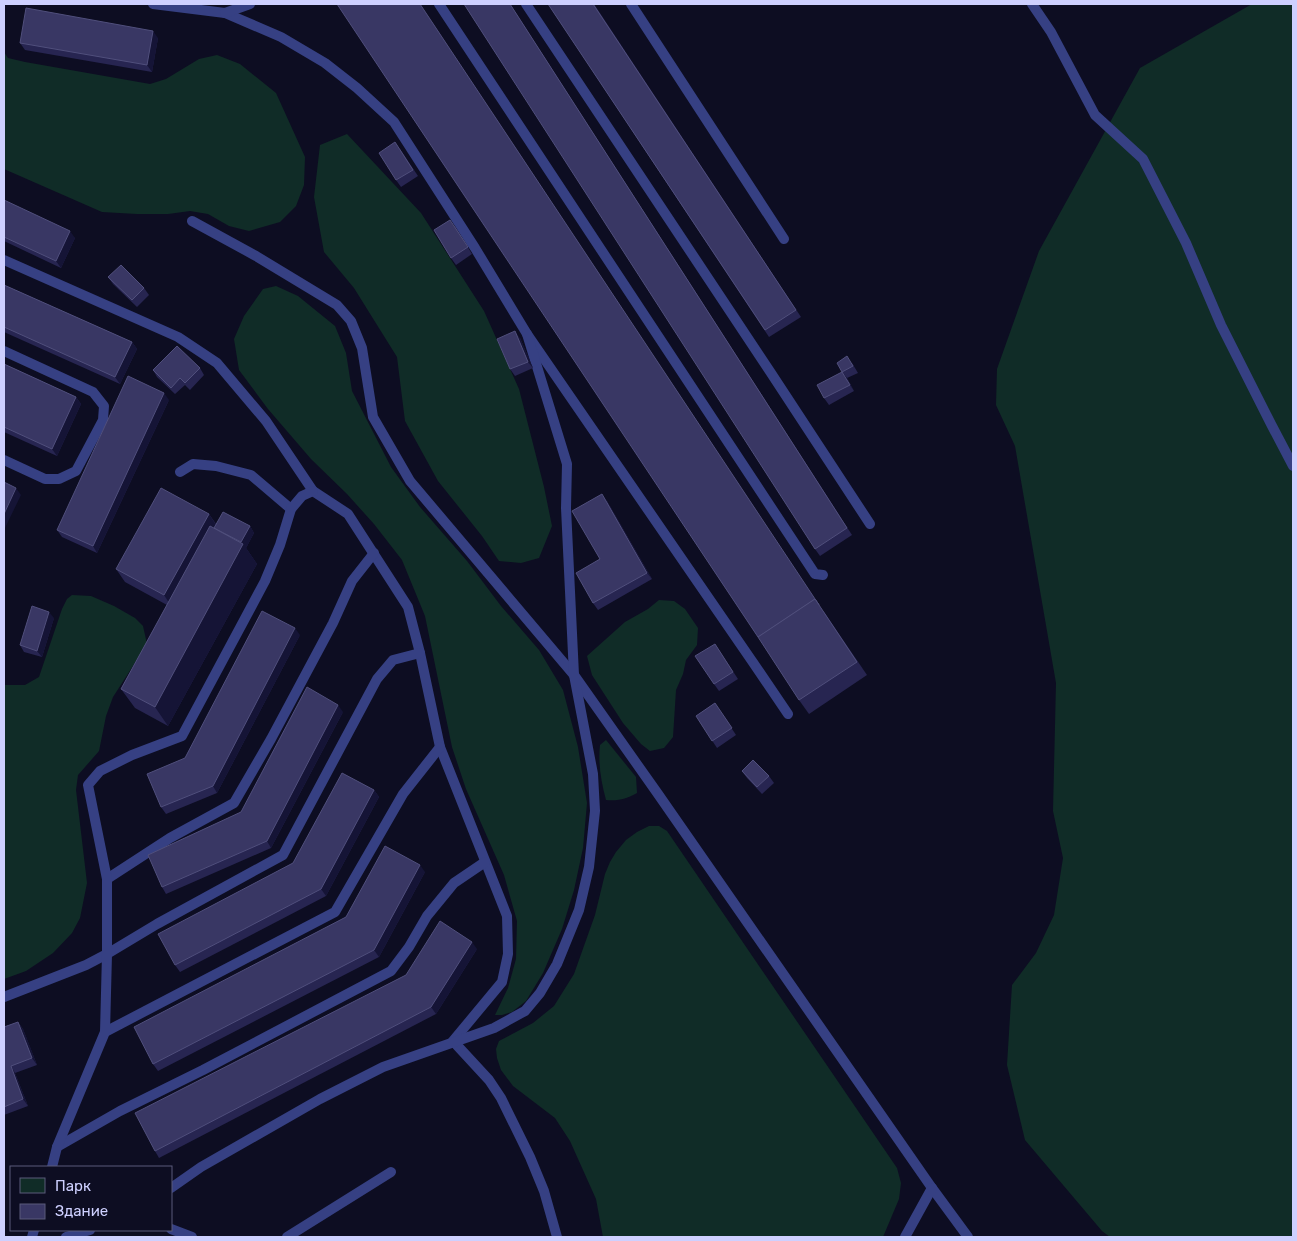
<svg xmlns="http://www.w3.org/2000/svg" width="1297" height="1241" viewBox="0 0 1297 1241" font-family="Rubik,sans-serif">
<rect width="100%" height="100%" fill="#0d0d22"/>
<g fill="#102c27">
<polygon points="1252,4 1293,4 1293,1237 1110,1237 1102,1231 1025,1140 1007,1065 1012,985 1036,953 1054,915 1063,858 1053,811 1056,683 1015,446 996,405 997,369 1039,251 1140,68"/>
<polygon points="4,52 8,58 25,62 150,84 166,79 199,59 217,55 240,64 276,93 305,157 304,185 296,206 280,222 249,231 229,226 208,214 190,211 168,214 137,214 102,212 4,169"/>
<polygon points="347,134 421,213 484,311 519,389 544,487 552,526 539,558 521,563 499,561 482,536 438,481 405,421 397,357 354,288 324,252 314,197 320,145"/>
<polygon points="276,286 298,296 335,326 346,353 352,391 391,467 420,507 467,561 501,606 539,650 563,690 578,747 587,803 583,848 574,890 562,929 543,973 526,1001 512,1012 502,1015 495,1015 508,988 516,959 517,921 504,875 466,789 452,747 425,616 402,560 374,524 347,494 311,459 268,409 239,370 234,339 244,316 263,289"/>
<polygon points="72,595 91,596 114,606 135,618 143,626 147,644 113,697 106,716 99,751 78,775 76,790 87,883 80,918 72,933 53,953 26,971 4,979 4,685 25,685 39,677 62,609 67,599"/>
<polygon points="659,600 674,601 685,609 698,628 697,645 686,660 683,674 676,690 673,737 664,748 650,751 641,744 623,723 592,675 587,656 625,622 648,609"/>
<path d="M606,740L636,777L637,793C626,799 619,801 606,800C601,782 598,763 600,745Z"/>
<polygon points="649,826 659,826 667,831 897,1168 901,1183 899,1199 883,1237 603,1237 596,1199 570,1141 555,1118 513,1086 501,1070 497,1058 496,1049 499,1041 533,1023 554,1006 574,974 595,915 605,874 610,862 616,852 626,840 637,832"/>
</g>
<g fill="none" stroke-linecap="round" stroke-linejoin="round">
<g stroke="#364083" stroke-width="10">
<polyline points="153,4 225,13 281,37 325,63 357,88 394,122 475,248 527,334 752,661 788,714"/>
<polyline points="439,4 815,574 823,575"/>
<polyline points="526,4 771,373 870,524"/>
<polyline points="631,4 784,239"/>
<polyline points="1032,4 1051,32 1095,115 1143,159 1186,243 1221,325 1271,424 1293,466"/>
<polyline points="225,13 250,4"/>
<polyline points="192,221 256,256 337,305 351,321 362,348 373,417 410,481 574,675 658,794 932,1188 968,1237"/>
<polyline points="4,260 178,337 217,363 266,421 313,491 348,514 408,607 420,653 440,747 507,916 508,954 502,982 453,1041 489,1080 501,1098 530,1157 544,1191 557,1237"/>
<polyline points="4,351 93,392 104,406 103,420 76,471 59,479 45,479 4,460"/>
<polyline points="180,472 193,464 216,466 251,475 291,509"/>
<polyline points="107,879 170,838 234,803 271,739 333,623 352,581 374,553"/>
<polyline points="4,997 86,965 107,954 157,924 283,855 377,679 393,660 420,653"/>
<polyline points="105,1032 335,912 403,794 440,747"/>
<polyline points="57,1147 120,1111 203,1070 391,971 409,947 427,916 454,883 485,862"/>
<polyline points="52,1167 57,1147 105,1032 107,954 107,879 88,785 100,771 132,755 182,736 265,581 280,545 291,509 302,496 313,491"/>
<polyline points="171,1188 201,1167 320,1099 383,1067 494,1028 525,1011 540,993 557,964 579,910 589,867 595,811 593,774 574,675 566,508 567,464 527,334"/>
<polyline points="171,1229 192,1237"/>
<polyline points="32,1237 34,1230"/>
<polyline points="66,1237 90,1230"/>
<polyline points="287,1237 391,1172"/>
<polyline points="905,1237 932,1188"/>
</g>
</g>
<g fill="#272551">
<polygon points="510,4 852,535 820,556 815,549"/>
<polygon points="548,4 594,4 801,317 769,337"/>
<polygon points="158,38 152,72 25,50 20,43"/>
<polygon points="400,149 418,176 401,187 396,180"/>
<polygon points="4,200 75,238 61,268 4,241"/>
<polygon points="455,226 472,254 456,265 451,258"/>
<polygon points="108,277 144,288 149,295 137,307 113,284"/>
<polygon points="4,285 132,342 137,349 120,384 4,332"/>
<polygon points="520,338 533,368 515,376 510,369"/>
<polygon points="852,363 858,373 847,378 854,391 829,405 824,398 842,372"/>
<polygon points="4,364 76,397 81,404 57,456 4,432"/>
<polygon points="200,368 204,375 190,390 185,385 175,394 157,377 153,370"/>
<polygon points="169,400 97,553 62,537 57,530"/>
<polygon points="607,501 652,579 598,610 593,603 600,559"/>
<polygon points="209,514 216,524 250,526 254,533 246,548 257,564 168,726 135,708 121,689 167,605 125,582 116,569"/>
<polygon points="824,612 867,675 809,714 799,700"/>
<polygon points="54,618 42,657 24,652 20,645"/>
<polygon points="300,635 217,793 166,814 161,807"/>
<polygon points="715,644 738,679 719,691 714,684"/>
<polygon points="715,703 736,735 717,748 696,716"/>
<polygon points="343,712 271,848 166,894 162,887 241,812"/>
<polygon points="742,771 769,776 774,783 762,794 747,778"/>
<polygon points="374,790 379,797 326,896 180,972 175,965 293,863"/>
<polygon points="425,872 379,957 158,1071 153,1064 346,917"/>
<polygon points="477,949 436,1014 159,1158 155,1151"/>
<polygon points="18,1022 23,1029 37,1065 15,1073 28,1106 4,1115 4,1027"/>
</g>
<g fill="#151436">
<polygon points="153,31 158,38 152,72 147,65"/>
<polygon points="70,231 75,238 61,268 56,261"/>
<polygon points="515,331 520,338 533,368 528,362"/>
<polygon points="132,342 137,349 120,384 115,377"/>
<polygon points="842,372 847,378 854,391 850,385"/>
<polygon points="164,393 169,400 97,553 93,546"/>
<polygon points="76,397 81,404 57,456 52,449"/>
<polygon points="16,488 21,495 5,528 4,526 4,514"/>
<polygon points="602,494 607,501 652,579 647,573"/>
<polygon points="209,514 218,528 173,609 164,595"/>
<polygon points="250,526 254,533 246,548 257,564 168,726 155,707"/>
<polygon points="49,612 54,618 42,657 37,651"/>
<polygon points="295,628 300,635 217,793 213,786"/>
<polygon points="338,705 343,712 271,848 267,841"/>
<polygon points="374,790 379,797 326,896 321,889"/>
<polygon points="420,865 425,872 379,957 374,950"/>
<polygon points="472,942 477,949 436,1014 431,1007"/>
<polygon points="18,1022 23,1029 37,1065 32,1058"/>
<polygon points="11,1066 15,1073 28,1106 23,1099"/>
</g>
<g fill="#393764" stroke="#504f7c">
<polygon points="337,4 420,4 819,605 815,599 758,637"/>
<polygon points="464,4 510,4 847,528 815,549"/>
<polygon points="548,4 593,4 796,310 765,330"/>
<polygon points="26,8 153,31 147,65 20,43"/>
<polygon points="395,142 413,170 396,180 379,153"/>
<polygon points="4,200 70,231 56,261 4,237"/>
<polygon points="450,220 468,247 451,258 434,230"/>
<polygon points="121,265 144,288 132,300 108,277"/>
<polygon points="4,285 132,342 115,377 4,327"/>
<polygon points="515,331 528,362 510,369 497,339"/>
<polygon points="177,346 200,368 185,383 180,378 171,388 153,370"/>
<polygon points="847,356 853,366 842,372 850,385 824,398 817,385 842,372 837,363"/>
<polygon points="4,364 76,397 52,449 4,427"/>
<polygon points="128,376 164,393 93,546 57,530"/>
<polygon points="4,482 16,488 4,514"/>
<polygon points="161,488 209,514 164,595 116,569"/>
<polygon points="602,494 647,573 593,603 576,573 600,559 572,511"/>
<polygon points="223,512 250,526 241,542 214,528"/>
<polygon points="210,526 243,544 155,707 121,689"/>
<polygon points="815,599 857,662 799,700 758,637"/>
<polygon points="32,606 49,612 37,651 20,645"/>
<polygon points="262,611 295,628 213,786 161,807 147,774 185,758"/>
<polygon points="715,644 733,672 714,684 695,656"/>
<polygon points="307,687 338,705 267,841 162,887 148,855 241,812"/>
<polygon points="715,703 732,728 712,741 696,716"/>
<polygon points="753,760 769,776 757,787 742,771"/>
<polygon points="342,773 374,790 321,889 175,965 158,934 293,863"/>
<polygon points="385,846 420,865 374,950 153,1064 134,1027 346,917"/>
<polygon points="440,921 472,942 431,1007 155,1151 135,1113 406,975"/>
<polygon points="18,1022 32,1058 11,1066 23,1099 4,1107 4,1027"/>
</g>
<rect width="1297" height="1241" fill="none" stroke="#ced0ff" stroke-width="10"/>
<rect x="10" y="1166" width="162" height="65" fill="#0d0d22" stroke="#5a5b7a"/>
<rect x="20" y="1178" width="25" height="15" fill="#102c27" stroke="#5a5b7a"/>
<text x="55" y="1191" font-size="15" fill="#ced0ff">Парк</text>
<rect x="20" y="1204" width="25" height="15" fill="#393764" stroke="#5a5b7a"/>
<text x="55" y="1216" font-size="15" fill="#ced0ff">Здание</text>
</svg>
